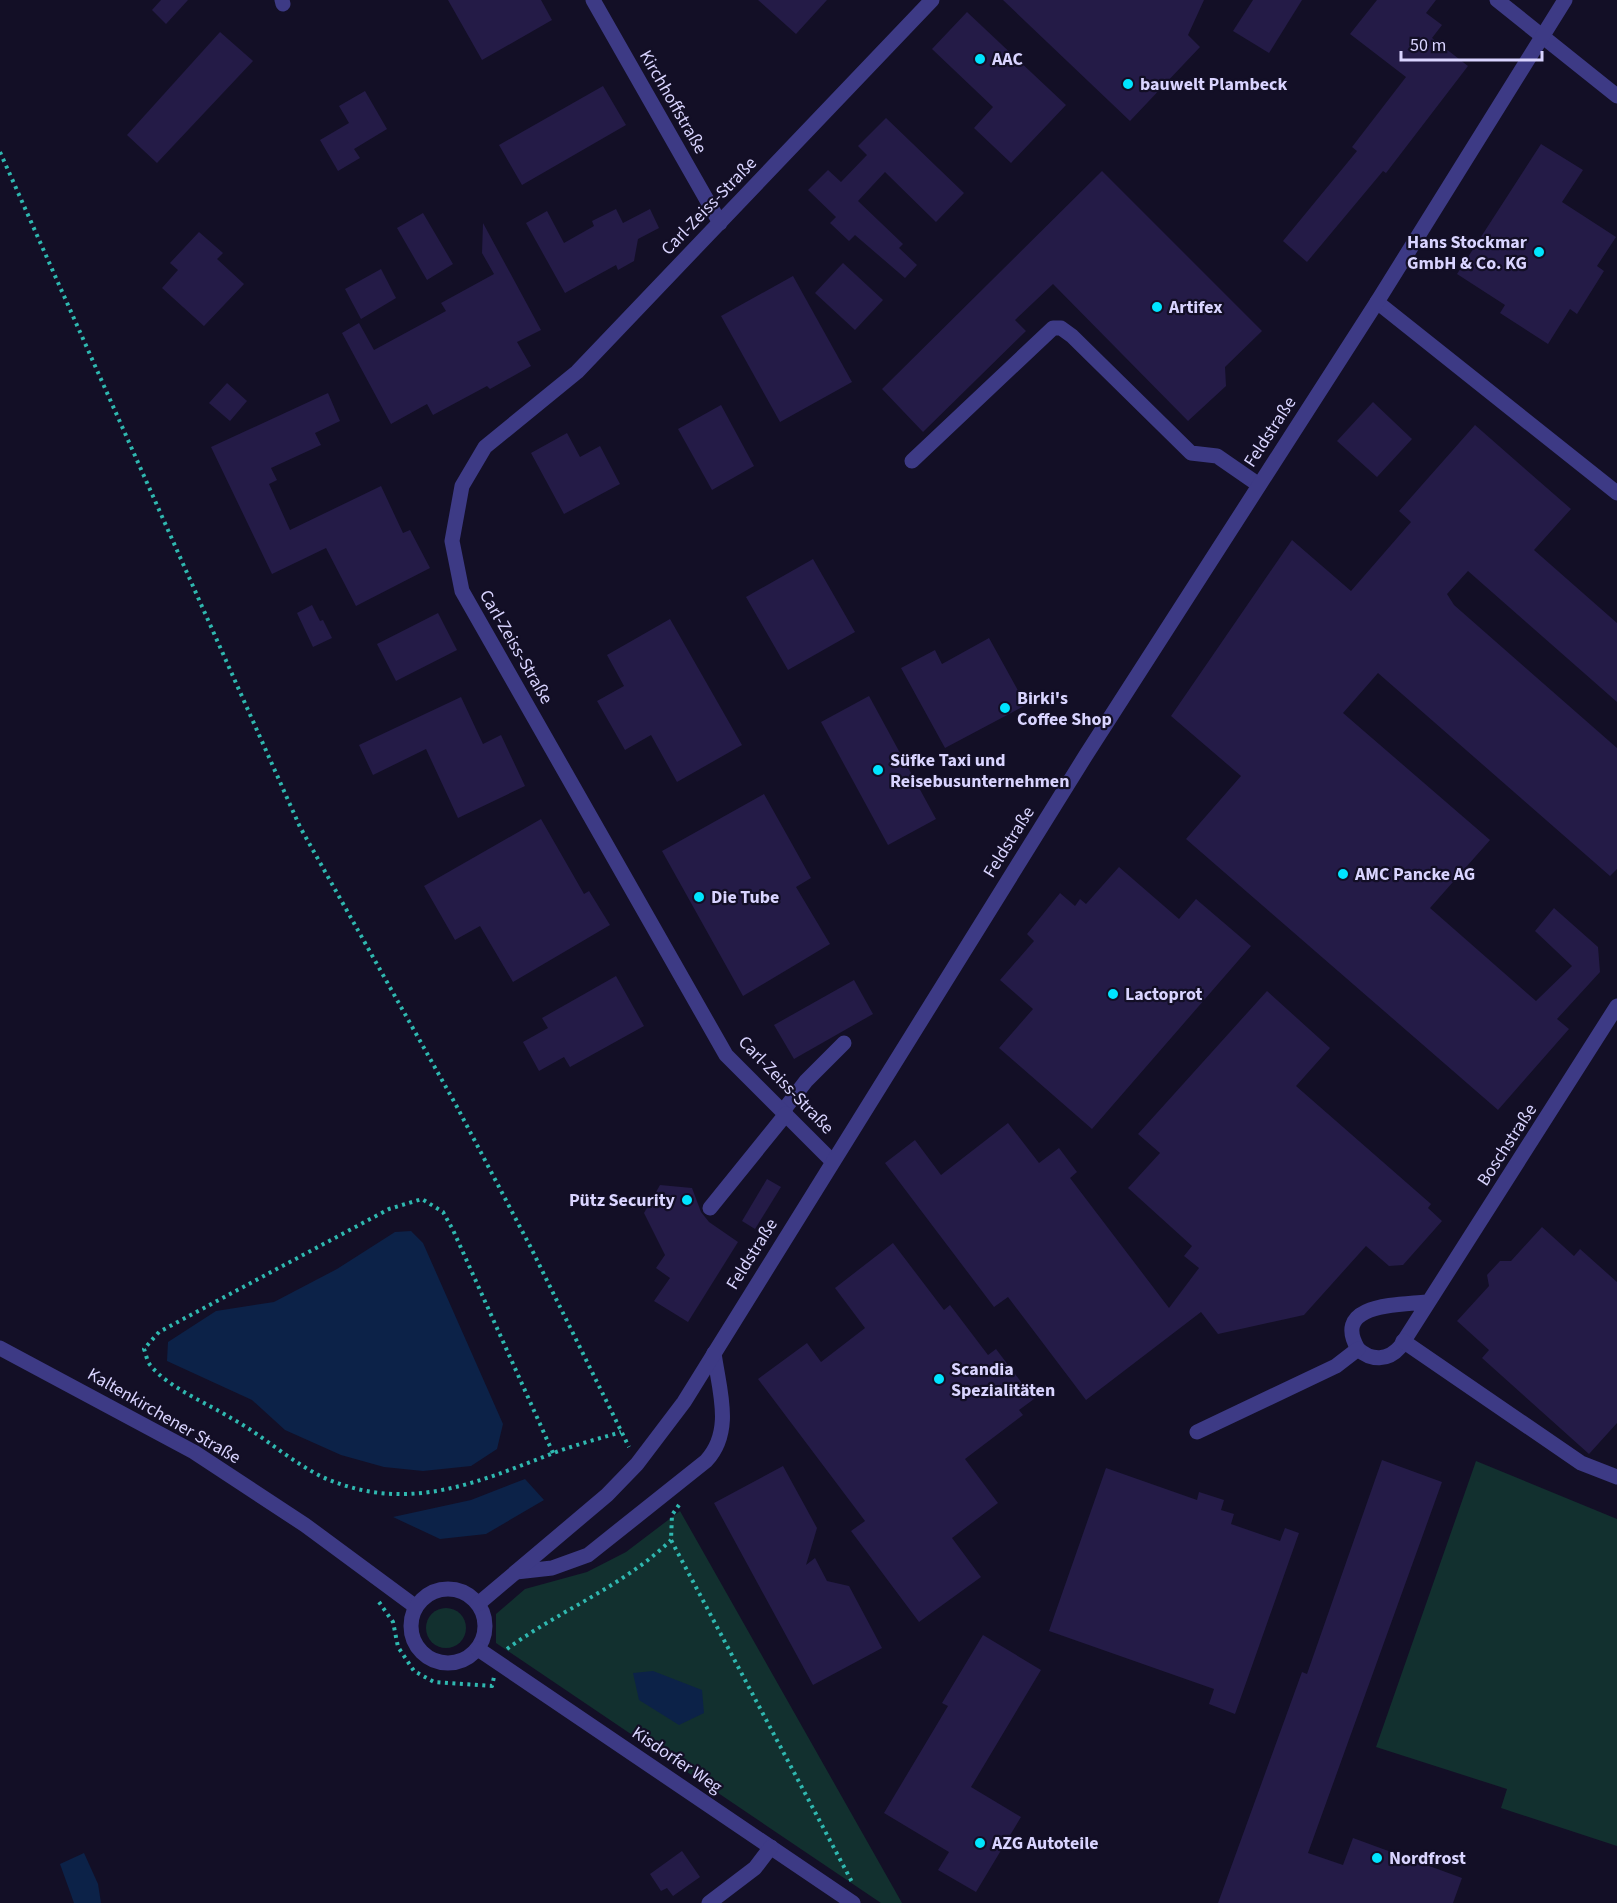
<svg xmlns="http://www.w3.org/2000/svg" width="1617" height="1903" viewBox="0 0 1617 1903" font-family="'Source Sans 3',sans-serif">
<rect width="100%" height="100%" fill="#130f26"/>
<g fill="#12302f">
<polygon points="1476,1461 1617,1519 1617,1846 1501,1808 1507,1789 1376,1747"/>
<polygon points="680,1511 902,1903 881,1903 496,1643 496,1614 525,1589 587,1572 626,1552"/>
<circle cx="446" cy="1628" r="20"/>
</g>
<g fill="#0c2248">
<polygon points="411,1231 423,1243 503,1424 497,1449 471,1466 423,1471 384,1467 341,1455 285,1430 252,1400 167,1361 168,1342 216,1311 274,1302 337,1269 395,1232"/>
<polygon points="525,1479 544,1500 486,1534 440,1539 393,1517 471,1500"/>
<polygon points="653,1671 702,1690 704,1713 679,1725 639,1700 633,1673"/>
<polygon points="84,1853 98,1884 101,1903 74,1903 60,1864"/>
</g>
<g fill="#241b47">
<polygon points="161,0 188,0 166,24 152,10"/>
<polygon points="448,0 541,0 552,20 482,60"/>
<polygon points="758,0 827,0 796,34"/>
<polygon points="1003,0 1204,0 1188,35 1200,47 1130,121"/>
<polygon points="1253,0 1302,0 1269,53 1233,31"/>
<polygon points="1377,0 1436,0 1426,13 1442,25 1432,38 1468,66 1386,173 1383,171 1307,262 1283,241 1357,151 1352,147 1406,77 1350,34"/>
<polygon points="967,12 1066,105 1011,163 974,128 993,107 932,49"/>
<polygon points="220,32 253,61 157,163 127,135"/>
<polygon points="603,86 626,125 522,185 499,145"/>
<polygon points="365,91 387,129 354,149 360,158 338,171 320,140 349,123 339,106"/>
<polygon points="886,118 964,193 936,222 885,172 858,201 903,244 899,248 917,265 905,278 855,235 849,241 830,223 836,217 808,190 828,170 841,182 867,155 858,146"/>
<polygon points="1541,144 1583,170 1562,202 1616,237 1597,266 1604,271 1577,314 1570,309 1548,344 1500,313 1505,305 1457,274"/>
<polygon points="1102,171 1262,331 1225,367 1226,386 1188,421 1053,284 1015,320 1026,331 923,432 882,389"/>
<polygon points="616,209 623,223 650,209 659,228 638,239 634,261 618,270 616,265 565,293 526,223 547,211 564,243 594,226 592,221"/>
<polygon points="423,213 453,264 427,280 397,228"/>
<polygon points="483,223 541,330 517,342 531,366 490,389 487,386 433,415 427,404 391,424 342,333 359,323 374,350 446,311 441,303 494,274 482,253"/>
<polygon points="199,232 223,253 217,259 244,284 204,326 162,288 178,270 170,263"/>
<polygon points="843,263 883,300 855,330 815,293"/>
<polygon points="381,269 396,298 361,319 345,289"/>
<polygon points="793,276 852,382 780,422 721,316"/>
<polygon points="227,383 247,401 230,421 209,403"/>
<polygon points="328,393 340,421 315,433 321,445 271,468 277,480 269,484 290,530 381,486 403,533 410,530 430,568 356,606 326,548 272,574 211,447"/>
<polygon points="1373,402 1412,439 1377,477 1337,441"/>
<polygon points="721,405 754,466 712,490 678,429"/>
<polygon points="1475,425 1571,509 1534,550 1617,623 1617,702 1468,571 1447,594 1454,605 1617,748 1617,869 1610,876 1378,673 1343,713 1490,840 1430,908 1536,1001 1572,966 1535,931 1554,908 1598,947 1600,972 1557,1019 1569,1029 1498,1110 1186,839 1241,776 1171,716 1292,540 1351,591 1411,522 1399,511"/>
<polygon points="567,433 580,457 600,446 620,484 564,514 531,453"/>
<polygon points="813,559 855,632 788,670 746,597"/>
<polygon points="312,605 320,621 323,620 332,638 313,647 297,613"/>
<polygon points="438,613 457,650 396,681 377,644"/>
<polygon points="670,619 742,745 677,782 651,735 625,750 597,701 624,686 607,655"/>
<polygon points="989,638 1026,705 945,748 901,668 935,650 942,664"/>
<polygon points="869,696 936,819 888,845 821,722"/>
<polygon points="461,697 483,744 501,735 525,786 458,818 426,749 373,775 359,745"/>
<polygon points="764,794 811,878 796,887 830,944 743,996 662,851"/>
<polygon points="541,819 584,894 589,891 610,925 513,982 480,926 455,940 424,886"/>
<polygon points="1119,867 1179,919 1196,899 1251,946 1092,1129 999,1048 1033,1009 1000,980 1034,941 1027,934 1060,893 1075,906 1080,899 1086,904"/>
<polygon points="616,976 644,1026 570,1067 564,1057 539,1071 523,1042 548,1028 542,1018"/>
<polygon points="854,980 873,1014 794,1059 774,1025"/>
<polygon points="1267,991 1330,1048 1296,1086 1431,1204 1428,1208 1442,1221 1403,1265 1389,1266 1366,1246 1304,1315 1218,1334 1201,1312 1086,1400 1008,1297 994,1307 885,1163 915,1140 941,1175 1008,1123 1039,1163 1059,1148 1077,1172 1070,1178 1169,1308 1199,1268 1184,1256 1192,1246 1128,1188 1160,1153 1138,1134"/>
<polygon points="767,1179 781,1187 755,1229 742,1221"/>
<polygon points="660,1185 692,1188 701,1212 709,1222 738,1242 688,1322 654,1301 670,1278 656,1268 665,1255 644,1213"/>
<polygon points="1542,1227 1574,1256 1580,1249 1617,1282 1617,1423 1589,1454 1482,1358 1489,1350 1457,1321 1489,1286 1487,1275 1500,1261 1511,1261"/>
<polygon points="893,1243 944,1310 950,1305 988,1355 996,1349 1034,1399 1019,1410 1023,1415 965,1459 998,1503 952,1538 981,1577 919,1622 851,1531 865,1521 758,1379 807,1343 821,1362 865,1328 835,1288"/>
<polygon points="1382,1460 1442,1482 1308,1853 1343,1865 1353,1838 1462,1878 1453,1903 1218,1903 1302,1672 1307,1674"/>
<polygon points="783,1466 817,1528 806,1565 815,1558 827,1581 849,1586 882,1648 813,1685 714,1503"/>
<polygon points="1106,1468 1197,1500 1199,1492 1224,1500 1221,1510 1234,1514 1231,1524 1280,1541 1285,1528 1299,1533 1235,1714 1209,1704 1214,1689 1049,1631"/>
<polygon points="983,1635 1041,1670 971,1787 1021,1817 976,1892 938,1870 949,1852 884,1813 948,1706 942,1703"/>
<polygon points="682,1851 700,1877 673,1896 667,1888 661,1891 650,1874"/>
</g>
<g fill="none" stroke-linecap="round" stroke-linejoin="round">
<g stroke="#2fb8b0" stroke-width="4" stroke-dasharray="3 4.5" stroke-linecap="butt">
<polyline points="0,152 300,827 456,1105 530,1246 629,1447"/>
<path d="M553,1453L453,1230L443,1212L422,1199L389,1209L159,1332L144,1349C146,1354 147,1362 151,1366C169,1388 207,1403 231,1418C264,1436 293,1464 327,1479C408,1513 476,1483 551,1454C574,1445 598,1439 621,1432"/>
<polyline points="679,1505 672,1515 671,1540 852,1882"/>
<polyline points="379,1602 393,1622 398,1647 414,1671 434,1682 492,1686 494,1677"/>
<path d="M507,1649C560,1610 624,1586 671,1540"/>
</g>
<g stroke="#3d3a85" stroke-width="15">
<polyline points="282,0 283,4"/>
<polyline points="593,0 720,223"/>
<polyline points="1497,0 1617,96"/>
<polyline points="1377,302 1617,493"/>
<polyline points="912,461 1053,328 1061,328 1072,336 1191,453 1217,456 1259,485"/>
<polyline points="783,1111 806,1081 844,1043"/>
<polyline points="832,1161 726,1055 462,591 452,541 462,486 485,447 577,372 932,0"/>
<polyline points="710,1208 786,1114"/>
<path d="M1426,1302C1400,1305 1331,1303 1358,1349C1371,1361 1388,1361 1400,1347L1617,1006"/>
<polyline points="1403,1341 1581,1463 1617,1477"/>
<polyline points="0,1348 194,1452 305,1525 416,1607"/>
<polyline points="1197,1432 1336,1366 1358,1349"/>
<path d="M516,1572L552,1568L588,1555L706,1461C734,1431 719,1390 714,1353"/>
<circle cx="448" cy="1626" r="37"/>
<polyline points="478,1604 607,1495 637,1464 684,1402 1086,755 1377,302 1565,0"/>
<polyline points="478,1649 853,1903"/>
<polyline points="709,1903 755,1868 771,1847"/>
</g>
</g>
<g fill="#00e5ff" stroke="#130f26" stroke-width="2">
<circle cx="980" cy="59" r="6"/>
<circle cx="1128" cy="84" r="6"/>
<circle cx="1539" cy="252" r="6"/>
<circle cx="1157" cy="307" r="6"/>
<circle cx="1005" cy="708" r="6"/>
<circle cx="878" cy="770" r="6"/>
<circle cx="1343" cy="874" r="6"/>
<circle cx="699" cy="897" r="6"/>
<circle cx="1113" cy="994" r="6"/>
<circle cx="687" cy="1200" r="6"/>
<circle cx="939" cy="1379" r="6"/>
<circle cx="980" cy="1843" r="6"/>
<circle cx="1377" cy="1858" r="6"/>
</g>
<g text-anchor="middle" dominant-baseline="central" stroke-width="4.5" stroke-linejoin="round" paint-order="stroke">
<g font-size="18" font-weight="bold" fill="#d9d4ff" stroke="#130f26" text-anchor="start">
<text x="992" y="59">AAC</text>
<text x="1140" y="84">bauwelt Plambeck</text>
<text x="1527" y="242" text-anchor="end">Hans Stockmar<tspan x="1527" dy="21">GmbH &amp; Co. KG</tspan></text>
<text x="1169" y="307">Artifex</text>
<text x="1017" y="698">Birki's<tspan x="1017" dy="21">Coffee Shop</tspan></text>
<text x="890" y="760">Süfke Taxi und<tspan x="890" dy="21">Reisebusunternehmen</tspan></text>
<text x="1355" y="874">AMC Pancke AG</text>
<text x="711" y="897">Die Tube</text>
<text x="1125" y="994">Lactoprot</text>
<text x="675" y="1200" text-anchor="end">Pütz Security</text>
<text x="951" y="1369">Scandia<tspan x="951" dy="21">Spezialitäten</tspan></text>
<text x="992" y="1843">AZG Autoteile</text>
<text x="1389" y="1858">Nordfrost</text>
</g>
<g font-size="18" fill="#d9d4ff" stroke="#130f26">
<text transform="translate(673 102) rotate(60)">Kirchhoffstraße</text>
<text transform="translate(709 206) rotate(-46)">Carl-Zeiss-Straße</text>
<text transform="translate(1270 432) rotate(-57)">Feldstraße</text>
<text transform="translate(516 647) rotate(60)">Carl-Zeiss-Straße</text>
<text transform="translate(1009 842) rotate(-58)">Feldstraße</text>
<text transform="translate(786 1085) rotate(46)">Carl-Zeiss-Straße</text>
<text transform="translate(1507 1145) rotate(-57)">Boschstraße</text>
<text transform="translate(752 1254) rotate(-58)">Feldstraße</text>
<text transform="translate(164 1416) rotate(30)">Kaltenkirchener Straße</text>
<text transform="translate(677 1760) rotate(34)">Kisdorfer Weg</text>
</g>
</g>
<path d="M1401 51v9h141v-9" fill="none" stroke="#d9d4ff" stroke-width="3"/>
<text x="1410" y="51" font-size="18" fill="#d9d4ff" stroke="#130f26" stroke-width="4.5" paint-order="stroke">50 m</text>
</svg>
